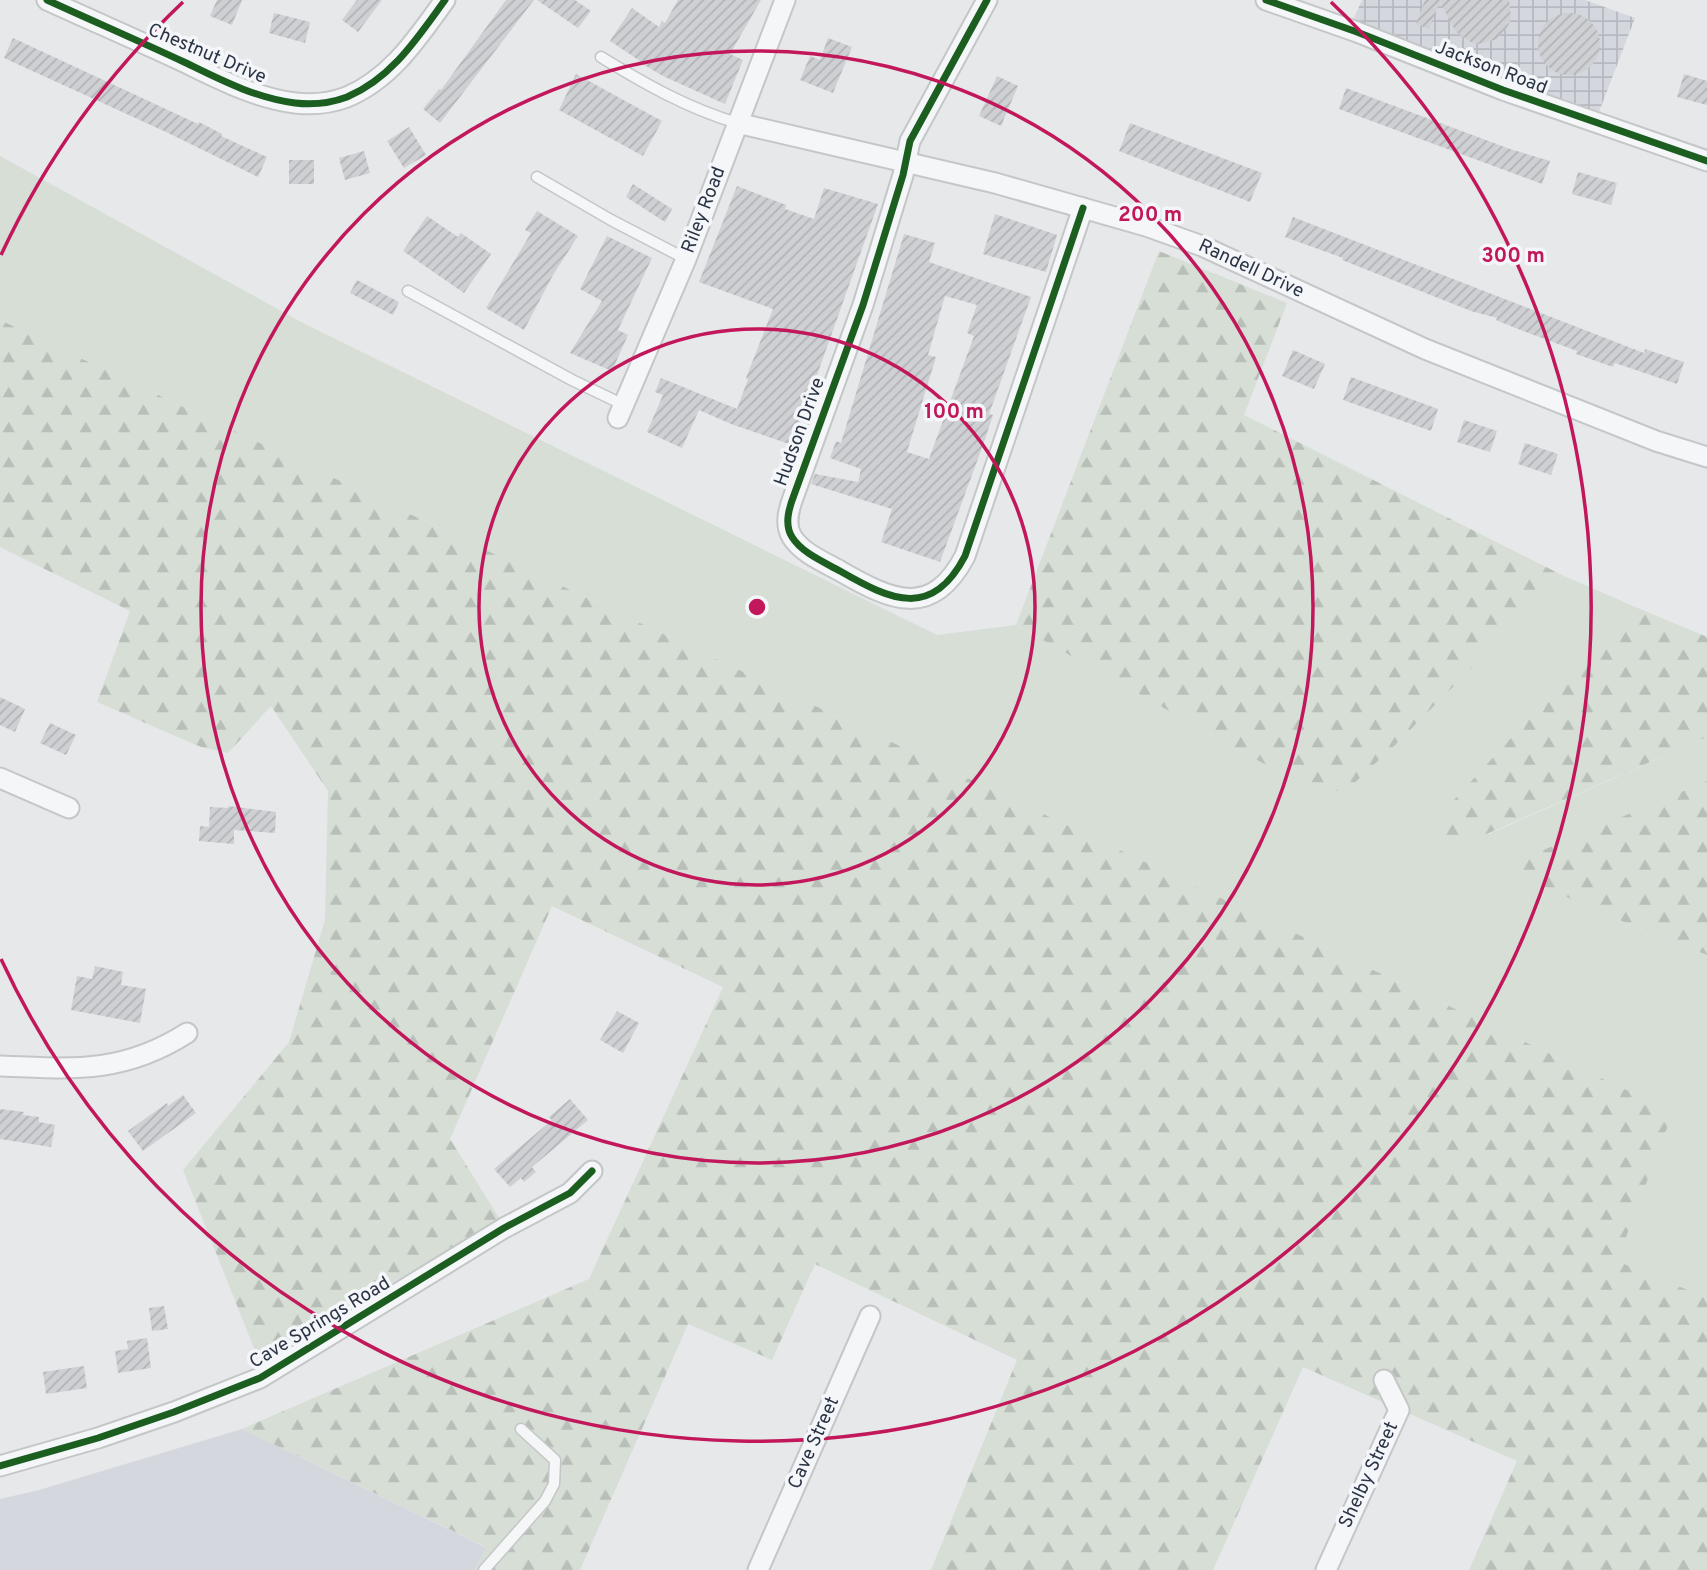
<svg xmlns="http://www.w3.org/2000/svg" width="1707" height="1570" viewBox="0 0 1707 1570" font-family="Overpass,sans-serif">
<defs>
<pattern id="industrial-grid" width="8" height="8" patternUnits="userSpaceOnUse" patternTransform="scale(1.75)"><rect width="8" height="8" fill="#d4d7dd"/><path d="M0 4h8M4 0v8" fill="none" stroke="#b6b9bf"/></pattern>
<pattern id="forest-firs" width="22" height="20" patternUnits="userSpaceOnUse" patternTransform="scale(1.75)"><rect width="22" height="20" fill="#d6ded6"/><path d="M5 1l3.5 6h-7zM16 11l3.5 6h-7z" fill="#b8bfb9"/></pattern>
<pattern id="building-hatch" width="6" height="6" patternUnits="userSpaceOnUse" patternTransform="scale(1.75)"><rect width="6" height="6" fill="#ced0d3"/><path d="M-1 1l2-2M0 6l6-6M5 7l2-2" fill="none" stroke="#b1b3b6"/></pattern>
</defs>
<rect width="100%" height="100%" fill="#e6e8ea"/>
<polygon fill="#d4d7dd" points="242,1429 487,1548 475,1570 0,1570 0,1499 39,1490"/>
<polygon fill="url(#industrial-grid)" points="1362,0 1585,0 1635,18 1599,112 1538,93 1353,20"/>
<polygon fill="#d6ded6" points="0,156 303,323 937,635 1016,625 1251,757 1396,744 1564,576 1633,606 1452,802 1430,835 1489,834 1707,737 1707,781 1594,830 1604,914 1707,955 1707,1298 1616,1261 1673,1112 0,320"/>
<g fill="url(#forest-firs)">
<polygon points="1159,251 1287,303 1244,415 1564,576 1396,744 1347,790 1320,792 1251,757 1016,625"/>
<polygon points="0,320 1673,1112 1617,1261 1707,1298 1707,1570 1469,1570 1517,1461 1303,1367 1213,1570 931,1570 1017,1360 815,1264 772,1360 688,1324 580,1570 475,1570 486,1547 242,1429 589,1279 723,987 552,906 450,1139 501,1221 258,1358 183,1170 289,1042 325,920 328,791 271,706 228,753 201,747 97,702 130,611 0,547"/>
<polygon points="1633,606 1707,637 1707,737 1489,833 1443,848 1429,835 1452,802"/>
<polygon points="1707,781 1707,955 1604,914 1515,873 1527,857"/>
</g>
<g fill="url(#building-hatch)" fill-rule="evenodd">
<polygon points="217,0 242,0 232,25 210,16"/>
<polygon points="357,0 382,0 358,32 342,20"/>
<polygon points="506,0 534,0 440,123 423,109 439,89 441,90"/>
<polygon points="537,0 575,0 591,11 578,28"/>
<polygon points="678,0 761,0 730,54 743,60 725,104 663,76 639,62 640,61 610,41 632,8 659,27 662,21 665,23"/>
<polygon points="1425,0 1509,0 1511,18 1508,26 1497,39 1480,44 1471,42 1456,32 1440,2 1429,29 1416,24"/>
<polygon points="274,13 310,22 305,43 269,33"/>
<circle cx="1569" cy="44" r="31"/>
<polygon points="13,38 198,124 199,122 222,134 221,136 267,157 258,177 166,132 4,58"/>
<polygon points="828,38 852,47 833,93 800,80 810,56 820,60"/>
<polygon points="576,74 662,121 643,156 559,110"/>
<polygon points="1684,74 1707,81 1707,105 1677,97"/>
<polygon points="997,76 1018,86 1001,126 979,116"/>
<polygon points="1346,88 1510,149 1550,161 1542,184 1339,109"/>
<polygon points="1130,123 1262,173 1250,202 1119,151"/>
<polygon points="409,127 426,155 404,168 387,141"/>
<polygon points="364,151 370,173 345,180 339,158"/>
<rect x="289" y="160" width="25" height="24"/>
<polygon points="1578,172 1617,183 1611,205 1572,194"/>
<polygon points="633,184 672,209 665,222 626,197"/>
<polygon points="737,186 786,205 785,209 814,219 824,188 878,204 792,445 731,424 699,410 682,448 647,432 663,395 655,392 661,378 737,409 748,379 746,378 773,309 699,282"/>
<polygon points="537,211 578,236 553,275 524,330 486,308 531,233 525,230"/>
<polygon points="995,214 1057,235 1046,272 983,254"/>
<polygon points="427,216 458,237 461,233 491,254 464,293 403,251"/>
<polygon points="1293,217 1644,353 1645,349 1684,362 1677,384 1615,363 1613,367 1576,354 1577,351 1518,329 1496,320 1497,318 1471,311 1342,260 1343,258 1285,237"/>
<path d="M904,234L935,243L929,262L1031,297L989,414L993,415L983,445L940,562L881,542L892,509L811,484L815,474L858,482L861,469L830,458L836,441L841,443ZM945,296L977,305L967,333L974,336L929,459L907,452L936,357L928,355Z"/>
<polygon points="607,236 652,258 618,330 628,335 612,371 570,353 602,301 580,289"/>
<polygon points="357,280 399,302 393,315 350,293"/>
<polygon points="1293,350 1325,364 1314,389 1282,376"/>
<polygon points="1351,377 1438,409 1431,431 1343,400"/>
<polygon points="1464,420 1497,431 1490,452 1457,442"/>
<polygon points="1525,443 1558,454 1551,475 1518,464"/>
<polygon points="0,697 25,709 15,732 0,725"/>
<polygon points="50,723 76,735 66,755 40,743"/>
<polygon points="228,806 276,812 275,833 234,830 234,844 199,841 200,826 209,827 210,807 228,808"/>
<polygon points="95,966 123,972 121,985 146,989 140,1023 71,1010 77,976 92,979"/>
<polygon points="617,1011 639,1023 623,1053 600,1040"/>
<polygon points="183,1095 196,1113 143,1151 128,1131 167,1103 168,1106"/>
<polygon points="570,1099 588,1120 532,1167 536,1172 524,1182 521,1178 510,1187 494,1169 552,1120 549,1117"/>
<polygon points="0,1109 24,1112 23,1115 39,1117 39,1122 55,1125 51,1147 0,1139"/>
<polygon points="164,1306 168,1329 152,1331 149,1308"/>
<polygon points="147,1338 151,1368 118,1373 115,1351 128,1349 127,1341"/>
<polygon points="84,1366 87,1388 46,1394 43,1372"/>
</g>
<g fill="none" stroke-linecap="round" stroke-linejoin="round">
<g stroke="#c4c6c8" stroke-width="13">
<g id="service">
<path d="M601,57C645,84 687,108 737,123"/>
<polyline points="537,177 611,220 686,259"/>
<polyline points="408,291 572,380 624,405"/>
<polyline points="484,1570 545,1501 554,1484 555,1460 521,1429"/>
</g>
</g>
<g stroke="#c4c6c8" stroke-width="23">
<g id="minor">
<path d="M47,0C93,21 139,41 184,62C219,79 255,98 295,103C312,105 331,103 347,97C392,78 418,37 445,0"/>
<path d="M987,0L910,141L903,175L863,305L794,495C789,508 784,524 792,537C802,553 824,562 840,571C892,601 932,619 965,556L1083,208"/>
<polyline points="1266,0 1357,32 1503,90 1707,161"/>
<polyline points="737,123 995,183 1146,226 1202,246 1425,349 1656,441 1707,457"/>
<polyline points="618,418 686,259 785,0"/>
<polyline points="0,778 69,808"/>
<path d="M0,1066C72,1069 123,1074 187,1033"/>
<polyline points="0,1466 98,1438 174,1412 260,1378 504,1228 570,1193 592,1171"/>
<polyline points="758,1570 870,1316"/>
<polyline points="1326,1570 1399,1410 1384,1380"/>
</g>
</g>
<use href="#service" stroke="#f5f6f7" stroke-width="10"/>
<use href="#minor" stroke="#f5f6f7" stroke-width="19"/>
<g stroke="#f4f6f9" stroke-width="11">
<g id="cycleway">
<path d="M47,0C93,21 139,41 184,62C219,79 255,98 295,103C312,105 331,103 347,97C392,78 418,37 445,0"/>
<path d="M987,0L910,141L903,175L863,305L794,495C789,508 784,524 792,537C802,553 824,562 840,571C892,601 932,619 965,556L1083,208"/>
<polyline points="1266,0 1357,32 1503,90 1707,161"/>
<polyline points="0,1466 98,1438 174,1412 260,1378 504,1228 570,1193 592,1171"/>
</g>
</g>
<use href="#cycleway" stroke="#1b5e20" stroke-width="7"/>
</g>
<g fill="none" stroke="#c2185b" stroke-width="3.5">
<circle cx="757" cy="607" r="278"/>
<circle cx="757" cy="607" r="556"/>
<path d="M1 255A834 834 0 0 1 183 2M1331 2A834 834 0 1 1 1 959"/>
</g>
<g text-anchor="middle" dominant-baseline="central" stroke-width="7" stroke-linejoin="round" paint-order="stroke">
<g font-size="19" fill="#2b3445" stroke="#f4f6f9">
<text transform="translate(207 54) rotate(23)">Chestnut Drive</text>
<text transform="translate(1491 68) rotate(21)">Jackson Road</text>
<text transform="translate(704 210) rotate(-69)">Riley Road</text>
<text transform="translate(1251 269) rotate(25)">Randell Drive</text>
<text transform="translate(800 432) rotate(-70)">Hudson Drive</text>
<text transform="translate(320 1323) rotate(-31)">Cave Springs Road</text>
<text transform="translate(814 1443) rotate(-66)">Cave Street</text>
<text transform="translate(1369 1475) rotate(-65)">Shelby Street</text>
</g>
</g>
<circle cx="757" cy="607" r="10" fill="#c2185b" stroke="#f4f6f9" stroke-width="3.5"/>
<g font-size="21" text-anchor="middle" font-weight="bold" fill="#c2185b" stroke="#f4f6f9" stroke-width="7" stroke-linejoin="round" paint-order="stroke">
<text x="1150" y="221">200 m</text>
<text x="1513" y="262">300 m</text>
<text x="954" y="418">100 m</text>
</g>
</svg>
